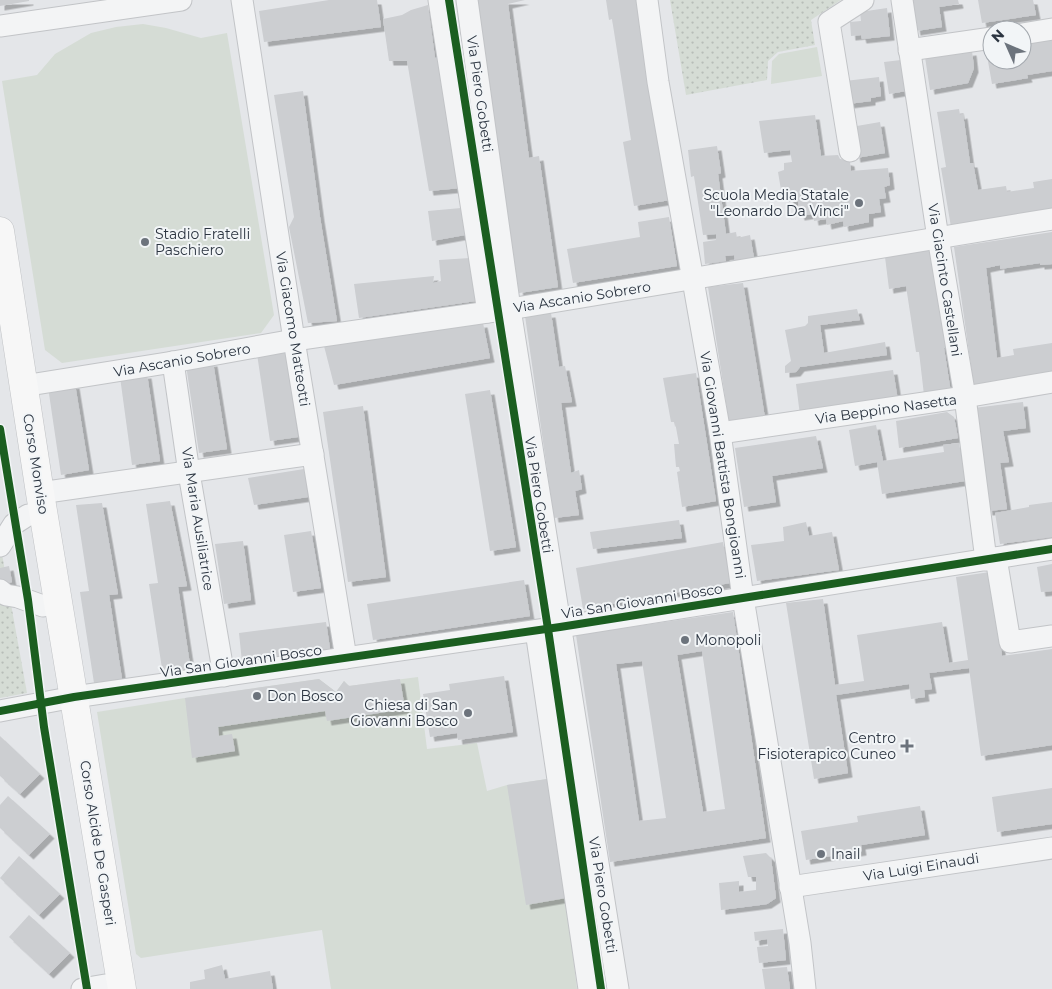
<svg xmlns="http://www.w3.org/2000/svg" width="1052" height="989" viewBox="0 0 1052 989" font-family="Montserrat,sans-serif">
<defs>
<pattern id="park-dots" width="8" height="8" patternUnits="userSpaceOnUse" patternTransform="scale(1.25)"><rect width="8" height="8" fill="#d5dcd5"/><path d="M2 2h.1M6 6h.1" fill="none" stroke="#b7bdb8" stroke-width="1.8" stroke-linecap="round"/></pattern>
<filter id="shadow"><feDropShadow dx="4.5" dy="4.5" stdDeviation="0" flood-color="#0004"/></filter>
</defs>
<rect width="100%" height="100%" fill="#e4e6e9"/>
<g fill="#d5dcd5">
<polygon points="143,24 166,28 201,38 227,33 274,315 261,333 62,363 45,350 2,81 37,75 55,54 91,33 116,27"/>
<polygon points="817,47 822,76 771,84 772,61 779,54"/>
<polygon points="418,677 427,749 477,743 487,791 507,785 547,779 566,898 577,989 331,989 322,930 141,958 136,954 97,712 185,698 319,679 336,692 344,681 349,686"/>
</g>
<g fill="url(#park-dots)">
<polygon points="670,0 841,0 811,20 815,45 778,52 768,61 767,80 686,95"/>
<polygon points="0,543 27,693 0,698"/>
</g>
<g fill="#ccced1" fill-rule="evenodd" filter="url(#shadow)">
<polygon points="0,0 29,0 29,1 0,6"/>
<polygon points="329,0 377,0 381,27 264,42 259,11"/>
<polygon points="476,0 525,0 508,4 529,158 539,156 558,287 519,293"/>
<polygon points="606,0 638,0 670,200 634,206 623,142 631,140 612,19 609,20"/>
<polygon points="911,0 958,0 959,4 939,7 942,27 916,31"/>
<polygon points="978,0 1033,0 1036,15 982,23"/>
<polygon points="428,5 435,58 440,57 461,188 429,191 407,61 389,61 383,19 402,15 411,10"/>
<polygon points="887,8 890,36 862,39 861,35 851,36 850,22 861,21 860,12"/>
<polygon points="1052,40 1052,71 1027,75 1028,78 992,84 986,50 992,49 992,60 1022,60 1022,44"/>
<polygon points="972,51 974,68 968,83 930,90 925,57"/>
<polygon points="901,60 906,91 889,94 884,62"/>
<polygon points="879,77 881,96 871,98 871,101 848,104 845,81"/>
<polygon points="303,91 320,217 337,321 308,323 289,227 294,217 274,95"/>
<polygon points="959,109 960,115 963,114 970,163 973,163 978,190 1006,186 1007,192 1034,188 1033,182 1052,179 1052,210 951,227 941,168 946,167 937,112"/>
<polygon points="815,115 821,156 838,155 840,159 850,162 851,171 888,168 890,185 884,187 886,198 879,199 881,212 869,214 869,222 844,227 843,221 827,225 826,219 814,221 813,214 800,216 798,201 789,202 788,189 781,190 778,172 784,170 784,163 792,162 790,150 764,153 759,121"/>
<polygon points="880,122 885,153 856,158 851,127"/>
<polygon points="717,146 721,173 718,174 726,234 736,232 737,238 750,235 754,258 735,261 734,255 725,256 726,261 705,264 703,242 716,240 716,234 703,235 694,176 691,177 688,150"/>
<polygon points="461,208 465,235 432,241 428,211"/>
<polygon points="669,217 677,266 573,283 567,249 640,237 638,222"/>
<polygon points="1052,232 1052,264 1040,265 1040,263 1000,269 1000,265 986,268 997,358 1014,355 1013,349 1052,343 1052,374 974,387 954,247"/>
<polygon points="932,249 948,348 944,348 951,393 924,395 919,352 916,352 906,286 889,289 885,257"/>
<polygon points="470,258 476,301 359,318 354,284 434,276 433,283 441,281 439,260"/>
<polygon points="743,283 765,418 729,422 708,287"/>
<polygon points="857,309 860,320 820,325 824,353 885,342 887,355 800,367 796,372 785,373 785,366 791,361 785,330 805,326 808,323 808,316"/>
<polygon points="551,313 559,367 565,366 572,402 561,403 571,473 579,470 582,489 575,491 579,515 554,518 525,316"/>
<polygon points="483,323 490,358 334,385 324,346"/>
<polygon points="285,351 298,437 270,441 257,354"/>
<polygon points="213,362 227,449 199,453 186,365"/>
<polygon points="893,370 898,401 800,415 796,384"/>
<polygon points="696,373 716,501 682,507 677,472 680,471 679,467 676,467 674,444 679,444 675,422 671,422 663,378"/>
<polygon points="147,374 160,461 132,465 120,377"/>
<polygon points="75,384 89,470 61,475 48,387"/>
<polygon points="490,390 516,547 490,551 465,394"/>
<polygon points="1023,402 1026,428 1003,431 1009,462 1000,463 1007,509 988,511 974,408"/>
<polygon points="363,406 386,577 348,582 323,412"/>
<polygon points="947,412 954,417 958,438 899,448 896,421"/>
<polygon points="876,425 883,461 944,452 943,445 959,443 965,481 882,494 877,462 855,466 849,430"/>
<polygon points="816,436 823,468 772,476 776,502 744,507 735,448"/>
<polygon points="304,469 308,497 254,505 248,478"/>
<polygon points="170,501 187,586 178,587 191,671 163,675 149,584 158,583 146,504"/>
<polygon points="1052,502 1052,537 1000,544 995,513 1029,507 1029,505"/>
<polygon points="102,503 118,594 109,595 122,679 94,683 80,592 89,591 76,505"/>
<polygon points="679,520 682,538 593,549 590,532"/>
<polygon points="806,522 809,536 832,532 839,570 757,581 751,545 784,541 783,527"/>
<polygon points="311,531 321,588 293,592 284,535"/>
<polygon points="243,541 251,600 224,604 215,544"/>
<polygon points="723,542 730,583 583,609 576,568"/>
<polygon points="1052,564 1052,591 1041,592 1037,567"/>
<polygon points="9,566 12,582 0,585 0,568"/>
<polygon points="990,572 1002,656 1052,649 1052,745 981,756 969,668 929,673 932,689 924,690 925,697 911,699 909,684 836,695 848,773 814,779 786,603 823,599 835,685 864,681 857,635 942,622 949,663 968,660 956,577"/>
<polygon points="524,580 530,616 373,640 367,604"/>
<path d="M733,612L766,838L610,862L576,635ZM702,651L725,809L703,812L677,655ZM642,661L666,818L639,821L616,664Z"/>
<polygon points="326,622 330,649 242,662 239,633"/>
<polygon points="504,676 513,732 458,740 457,733 430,737 423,694 450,690 449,684"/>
<polygon points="319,679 336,692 344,681 349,686 400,679 405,709 327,721 325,711 218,727 219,736 232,734 235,751 192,758 185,698"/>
<polygon points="0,736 40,774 20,794 0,776"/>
<polygon points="547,779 566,898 526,905 507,785"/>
<polygon points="1052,788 1052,824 997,832 992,797"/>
<polygon points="8,796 50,834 29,855 0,828 0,805"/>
<polygon points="920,806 925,835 861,845 862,851 806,860 801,831 858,822 857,816"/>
<polygon points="766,853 771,858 776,898 767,904 721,910 719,883 739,881 739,892 756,890 756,877 748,877 743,856"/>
<polygon points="19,856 60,894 39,915 0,878"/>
<polygon points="29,915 70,953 49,974 9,937"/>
<polygon points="783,929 786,960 759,963 757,947 768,946 767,939 755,941 754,932"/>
<polygon points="222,965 225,979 270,971 273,989 190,989 190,982 205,979 204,970"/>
<polygon points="787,967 790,989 765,989 762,969"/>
</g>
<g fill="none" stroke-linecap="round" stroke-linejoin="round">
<g stroke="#c2c4c7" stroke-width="23">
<g id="minor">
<polyline points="242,0 294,340 346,658"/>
<polyline points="439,0 488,312"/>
<polyline points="467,0 510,309 618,989"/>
<polyline points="647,0 658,82 720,433 743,598 800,943 805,989"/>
<polyline points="902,0 936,225 965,397 986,560"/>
<polyline points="0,26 181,0"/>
<polyline points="1022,34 1052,29"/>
<polyline points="909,50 992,38"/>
<polyline points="850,151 829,22 863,0"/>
<polyline points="173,362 189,473 224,676"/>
<polyline points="23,386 173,362 294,340 510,309 678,281 1052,219"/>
<polyline points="720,433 965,397 1052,382"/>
<polyline points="40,493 313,454"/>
<polyline points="0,546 14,524 28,515"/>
<polyline points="996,558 1010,642 1052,636"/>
<polyline points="0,590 6,595 18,597 43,606"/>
<polyline points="536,631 589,989"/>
<polyline points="0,711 74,697 560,627 1052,549"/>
<polyline points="790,887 1052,848"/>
<polyline points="82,989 105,985"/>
</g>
</g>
<g stroke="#c1c3c6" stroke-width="29">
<polyline id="major" points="0,231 40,493 122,989"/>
</g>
<use href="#minor" stroke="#f3f4f5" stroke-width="21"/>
<use href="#major" stroke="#f7f7f7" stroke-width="28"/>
<g stroke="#f2f5f7" stroke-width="11">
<g id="cycleway">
<polyline points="449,0 548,629 601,989"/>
<polyline points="0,429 28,600 44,727 87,989"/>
<polyline points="0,711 74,697 560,627 1052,549"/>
</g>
</g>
<use href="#cycleway" stroke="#1b5e20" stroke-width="8"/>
</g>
<g fill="#6c737c" stroke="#f2f5f7" stroke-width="2">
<circle cx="859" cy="203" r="5"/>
<circle cx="145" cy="242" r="5"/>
<circle cx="685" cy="640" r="5"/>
<circle cx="257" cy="696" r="5"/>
<circle cx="468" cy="713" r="5"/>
<path d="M904.5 738.5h5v5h5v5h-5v5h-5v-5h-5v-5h5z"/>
<circle cx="821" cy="854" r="5"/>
</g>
<g text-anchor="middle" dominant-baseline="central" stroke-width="4" stroke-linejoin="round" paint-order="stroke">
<g font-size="14" fill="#2c3541" stroke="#f2f5f7">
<text transform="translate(480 94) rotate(82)">Via Piero Gobetti</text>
<text transform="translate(945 280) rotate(81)">Via Giacinto Castellani</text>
<text transform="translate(582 297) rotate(-9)">Via Ascanio Sobrero</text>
<text transform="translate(293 329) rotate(81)">Via Giacomo Matteotti</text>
<text transform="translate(182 360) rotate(-10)">Via Ascanio Sobrero</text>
<text transform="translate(886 409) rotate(-8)">Via Beppino Nasetta</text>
<text transform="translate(36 464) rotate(81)">Corso Monviso</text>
<text transform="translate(723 465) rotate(81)">Via Giovanni Battista Bongioanni</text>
<text transform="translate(539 495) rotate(81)">Via Piero Gobetti</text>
<text transform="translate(198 519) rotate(81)">Via Maria Ausiliatrice</text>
<text transform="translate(642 601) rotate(-9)">Via San Giovanni Bosco</text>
<text transform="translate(241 661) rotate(-8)">Via San Giovanni Bosco</text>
<text transform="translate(98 843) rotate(81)">Corso Alcide De Gasperi</text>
<text transform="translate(921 867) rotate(-9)">Via Luigi Einaudi</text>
<text transform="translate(603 895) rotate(81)">Via Piero Gobetti</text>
</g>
<g font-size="14" fill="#2c3541" stroke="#f2f5f7" text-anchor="start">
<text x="849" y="195" text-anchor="end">Scuola Media Statale<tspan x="849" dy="16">"Leonardo Da Vinci"</tspan></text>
<text x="155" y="234">Stadio Fratelli<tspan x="155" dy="16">Paschiero</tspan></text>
<text x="695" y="640">Monopoli</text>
<text x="267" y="696">Don Bosco</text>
<text x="458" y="705" text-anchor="end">Chiesa di San<tspan x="458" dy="16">Giovanni Bosco</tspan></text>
<text x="896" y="738" text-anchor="end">Centro<tspan x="896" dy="16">Fisioterapico Cuneo</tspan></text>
<text x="831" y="854">Inail</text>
</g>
</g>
<g transform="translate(1007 45) rotate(315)"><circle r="24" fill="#f2f5f7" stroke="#a3a8ae"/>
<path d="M0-4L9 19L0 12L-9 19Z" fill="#6c737c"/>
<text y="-8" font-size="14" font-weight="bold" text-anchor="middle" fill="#2c3541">N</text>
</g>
</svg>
